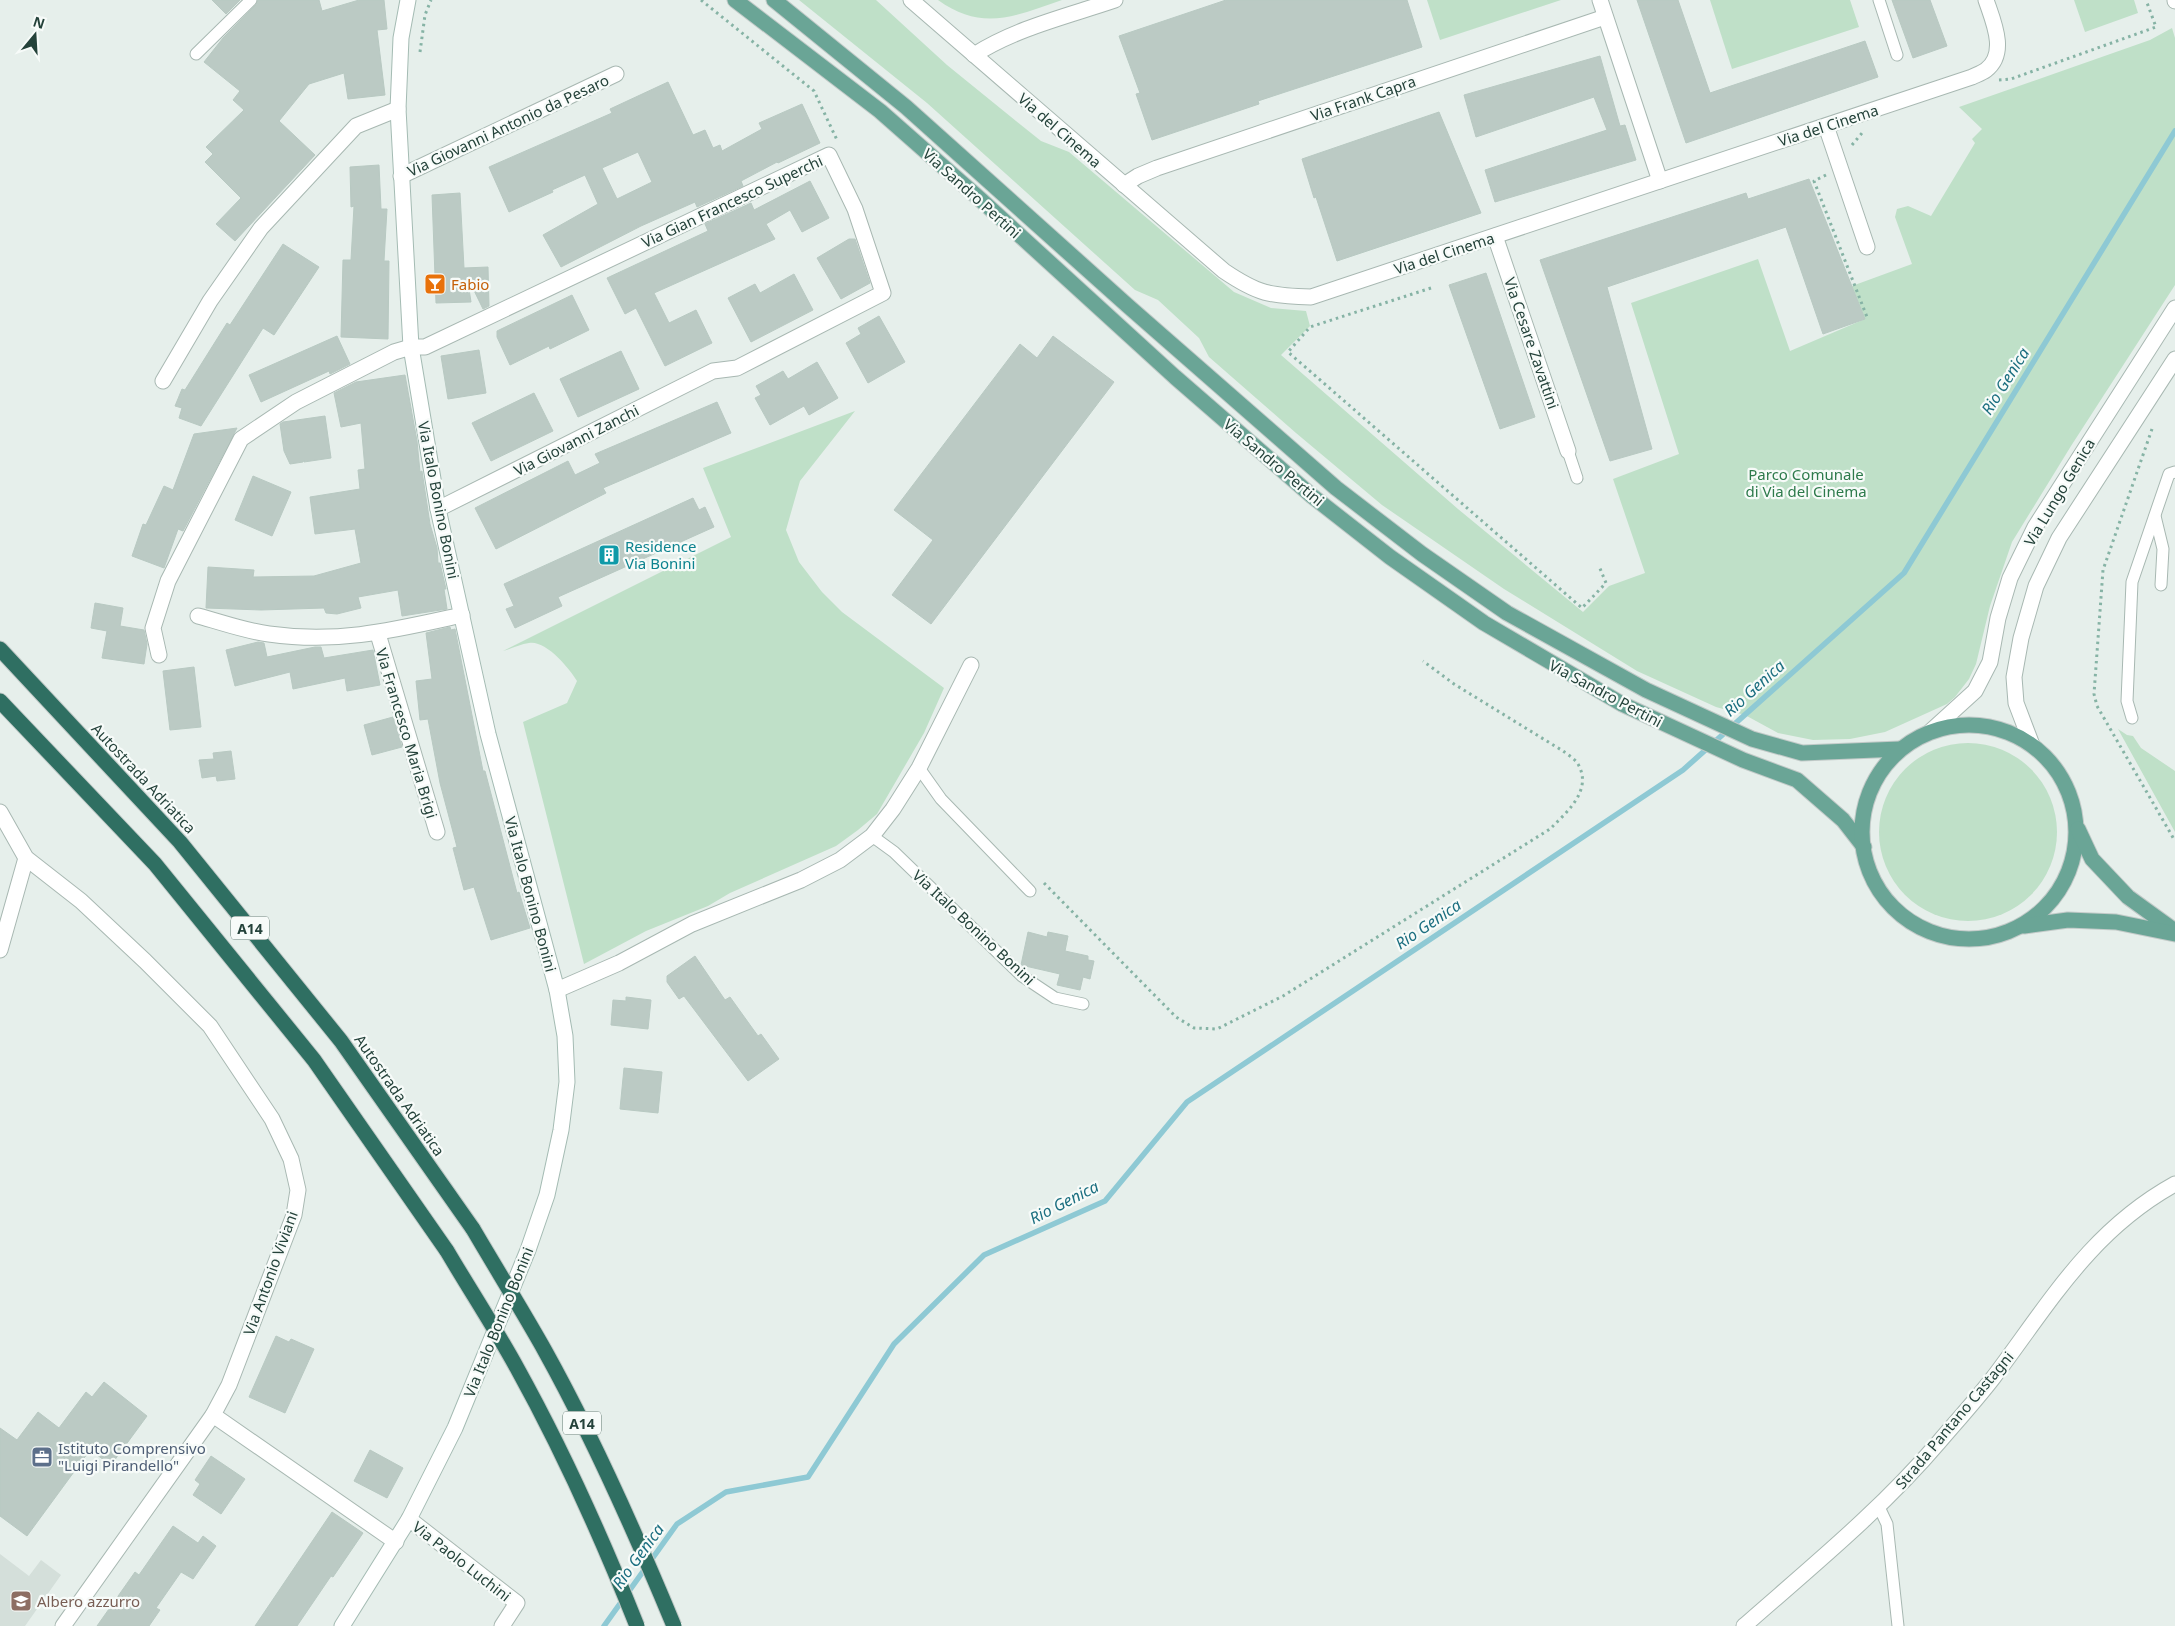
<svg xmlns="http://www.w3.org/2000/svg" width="2175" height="1626" viewBox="0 0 2175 1626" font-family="'Noto Sans',sans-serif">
<rect width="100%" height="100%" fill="#e6efeb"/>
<polygon fill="#d4dfda" points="0,1554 29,1576 41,1560 61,1575 25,1626 0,1626"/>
<g fill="#bfe0c8">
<polygon points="799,0 876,0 947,65 1016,121 1041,141 1069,152 1234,292 1271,308 1306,311 1310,326 1281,355 1458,509 1583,612 1609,586 1645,573 1613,479 1679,454 1631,303 1758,259 1790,351 1865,319 1852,286 1912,264 1895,217 1897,209 1908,206 1931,216 1975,143 1972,139 1982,129 1959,107 2150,40 2172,28 2175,38 2175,285 2071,446 2012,542 1990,606 1976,664 1969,679 1955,697 1947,704 1885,732 1850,739 1813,740 1778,733 1745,715 1716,707 1637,671 1504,589 1382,505 1296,433 1209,357 1199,338 1158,300 1135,290 927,103"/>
<path d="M938,0H1062C1016,16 982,32 938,0Z"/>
<polygon points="1427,0 1561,0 1440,40"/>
<polygon points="1710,0 1850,0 1859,27 1732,69"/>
<polygon points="2074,0 2134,0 2138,13 2085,32"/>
<path d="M855,411L800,481L786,530L799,562L822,592L842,612L944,688L924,733L877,814L858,830L836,846L730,893L708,906L646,931L584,964L523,722L567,703L577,681C569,668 546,640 529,643C520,644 511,649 503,651L731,537L703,468Z"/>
<polygon points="2118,729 2127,735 2133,736 2141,748 2175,771 2175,832"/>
<circle cx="1968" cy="832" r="89"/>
</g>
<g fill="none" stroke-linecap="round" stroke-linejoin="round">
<polyline stroke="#8ec9d4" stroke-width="5.5" points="604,1626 677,1524 726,1492 808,1477 894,1344 984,1255 1105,1201 1187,1102 1683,770 1904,573 2175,131"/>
</g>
<g fill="#bbcac4" stroke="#b8c9c2" fill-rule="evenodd">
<polygon points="212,0 240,0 226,14"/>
<polygon points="258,0 319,0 322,11 359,0 384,0 387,29 377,30 385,95 348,99 344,73 309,84 279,121 315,155 235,241 216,224 241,198 205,162 213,154 206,147 244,110 233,100 240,91 204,62 223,38 256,5"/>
<polygon points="1226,0 1407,0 1422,47 1258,101 1259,104 1152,140 1136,94 1140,93 1119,36"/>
<polygon points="1637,0 1678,0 1710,93 1865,41 1878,77 1686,143"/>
<polygon points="1892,0 1930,0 1947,46 1913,58"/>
<polygon points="1600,56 1620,126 1625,125 1636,160 1495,202 1485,170 1607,130 1594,97 1476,137 1464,95"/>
<path d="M668,82L693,135L705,130L713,148L720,145L722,151L762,129L759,123L802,104L820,143L778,163L777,162L741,181L743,186L697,207L695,202L641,226L561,267L543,235L598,204L585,175L552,190L553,192L509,212L489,167L612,113L610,109ZM638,152L652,182L617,199L602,168Z"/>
<polygon points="1439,112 1481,213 1337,261 1316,197 1314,198 1302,159"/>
<polygon points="379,165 381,209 387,209 384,261 389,261 388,339 341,337 343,260 351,260 354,206 351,207 350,167"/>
<polygon points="1809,179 1865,319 1823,334 1786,227 1607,287 1652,449 1610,461 1540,260 1746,193 1748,199"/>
<polygon points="810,181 829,218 802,232 790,210 766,224 775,239 654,293 669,323 696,310 712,343 665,366 636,308 625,314 607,278 708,231 705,224 751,203 754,210"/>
<polygon points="460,193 464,268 488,267 489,306 483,309 467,276 471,302 436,303 432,195"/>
<polygon points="849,239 855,239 870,283 841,299 817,258"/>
<polygon points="283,244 319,267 274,335 263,328 201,426 179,418 182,408 175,406 182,389 185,390 227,323 230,325"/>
<polygon points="1486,273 1535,417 1500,429 1449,285"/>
<polygon points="794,274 813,310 751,342 728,298 755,284 760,293"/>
<polygon points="572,295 589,330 550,349 549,346 510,365 497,337 497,331"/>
<polygon points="879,316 905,362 868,383 846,343 861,334 858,328"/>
<polygon points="337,336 350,364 330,374 329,371 261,402 249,375"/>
<polygon points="1053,336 1114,382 931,624 892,595 933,540 894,510 1020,344 1037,358"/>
<polygon points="479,350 486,393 448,399 441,356"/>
<polygon points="621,351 639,389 578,417 560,379"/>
<polygon points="817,362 838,398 809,415 804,406 770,425 755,398 761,395 756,386 783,371 788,379"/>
<polygon points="405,375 417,441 420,472 422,471 430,524 437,548 438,563 440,563 446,589 444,589 447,609 402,616 398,590 358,597 361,608 337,614 326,613 324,608 261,610 206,608 208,567 254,570 253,577 314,576 361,563 355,529 315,534 310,497 360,489 358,470 365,469 361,423 341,427 334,393 356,382"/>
<polygon points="534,393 553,431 491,461 472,423"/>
<polygon points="717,402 731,433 603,488 606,493 496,549 475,508 568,461 575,475 600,463 595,454"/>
<polygon points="325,416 331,458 304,462 304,460 303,462 290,464 284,451 280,424 283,422"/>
<polygon points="237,428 183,531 178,529 164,568 132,556 143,524 146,525 164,486 173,490 194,434"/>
<polygon points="253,476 291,492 272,536 235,520"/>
<polygon points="693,498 699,510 705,507 714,527 558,597 562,606 515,628 506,609 514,606 504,584"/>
<polygon points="95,603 123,608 120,626 144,630 147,644 144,664 102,658 107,631 91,628"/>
<polygon points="450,627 451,630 455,629 483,771 485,771 517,893 519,892 530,928 491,940 474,887 464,890 453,848 457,847 440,783 428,719 420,720 416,681 432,679 426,633"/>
<polygon points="258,642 264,643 267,657 315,647 321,647 324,658 373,650 380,685 347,691 345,678 293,689 290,672 235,686 226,650"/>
<polygon points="194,667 201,727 170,730 163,671"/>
<polygon points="393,717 402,747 372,755 364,725"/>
<polygon points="231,751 235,779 217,781 216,776 202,778 199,760 214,759 213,753"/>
<polygon points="1028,932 1047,937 1048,932 1068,936 1065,951 1088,956 1088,960 1094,961 1090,979 1083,977 1080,990 1057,985 1060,974 1021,965"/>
<polygon points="695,956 725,1000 730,997 758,1036 761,1034 779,1059 748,1081 684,996 679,999 667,982 667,976"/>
<polygon points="626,997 651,1000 648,1029 611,1025 613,1000 626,1001"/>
<polygon points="624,1068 662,1072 658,1113 620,1109"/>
<polygon points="276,1336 289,1342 291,1339 314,1349 285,1413 249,1397"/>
<polygon points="104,1382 147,1416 111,1465 90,1450 27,1536 0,1516 0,1428 17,1440 38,1412 59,1428 86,1392 92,1397"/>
<polygon points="370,1450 403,1468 387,1498 354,1481"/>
<polygon points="211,1456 245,1479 221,1514 193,1495 200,1484 195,1480"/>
<polygon points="332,1512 363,1533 333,1577 331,1576 297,1626 255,1626"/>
<polygon points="173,1526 198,1543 203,1536 216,1546 193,1579 181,1572 156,1608 160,1610 149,1626 97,1626 135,1572 139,1575"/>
</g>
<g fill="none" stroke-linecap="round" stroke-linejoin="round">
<g stroke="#a8b8b2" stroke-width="13">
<g id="service">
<polyline points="1879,0 1897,55"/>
<polyline points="196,54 251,0"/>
<polyline points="1568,451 1577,478"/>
<polyline points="2155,516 2163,549 2161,585"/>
<polyline points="2132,718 2127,701 2132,582 2169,474 2175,472"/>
<polyline points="919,768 941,799 1030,891"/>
<polyline points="872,836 894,852 1022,976 1055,998 1083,1004"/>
<polyline points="1879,1507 1887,1524 1898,1626"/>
</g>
</g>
<g stroke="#a8b8b2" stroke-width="17">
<g id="minor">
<path d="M911,0L1224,271C1258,294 1270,296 1311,297L1972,77C1976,75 1982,73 1986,70C2008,53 1993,21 1986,0"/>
<polyline points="1600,0 1660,181"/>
<polyline points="2175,0 2175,1"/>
<path d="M974,55C1016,28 1068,16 1115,0"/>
<polyline points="1826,126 1867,247"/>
<polyline points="401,176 616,74"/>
<polyline points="1124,185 1138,176 1157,168 1605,17"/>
<polyline points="1495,236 1568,451"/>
<polyline points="163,381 210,301 261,228 356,126 398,109"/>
<path d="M198,616C221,622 245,631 269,634C339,644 394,630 462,615"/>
<polyline points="378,634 437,832"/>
<polyline points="159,655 153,628 168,581 241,439 296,402 394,352 411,347 425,347 829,155 855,209 883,293 737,368 713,371 438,509"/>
<polyline points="0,812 26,858 81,901 145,961 210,1026 272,1119 291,1159 298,1190 294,1215 229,1385 213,1415 63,1626"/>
<polyline points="0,950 26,858"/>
<polyline points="557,990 619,963 692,924 801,880 840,860 872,836 893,809 919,768 971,665"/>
<polyline points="213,1415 396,1542"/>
<polyline points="409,1519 517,1603 502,1626"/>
</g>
</g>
<g stroke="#a8b8b2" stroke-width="17">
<g id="tertiary">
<polyline points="1931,731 1975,691 1990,662 1998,618 2010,578 2035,527 2175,308"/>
<polyline points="2032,745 2016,703 2014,677 2021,638 2036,586 2059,538 2175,359"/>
<path d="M1744,1626C1811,1567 1881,1510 1939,1442C1957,1421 1976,1400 1993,1378C2049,1304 2090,1231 2175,1184"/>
</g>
</g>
<g stroke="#a4bbb3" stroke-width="17">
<polyline id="secondary" points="342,1626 409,1519 455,1428 528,1250 547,1195 561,1130 567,1082 565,1036 557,990 488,734 438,509 411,347 398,109 401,38 408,0"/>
</g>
<g stroke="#c2cac8" stroke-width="17">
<g id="primary">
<polyline points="735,0 880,111 981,200 1175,377 1312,496 1390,557 1484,623 1622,704 1743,760 1797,780 1843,820 1864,847"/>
<polyline points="774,0 906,107 1128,306 1336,488 1422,554 1507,613 1646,690 1752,739 1802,753 1900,749"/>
<circle cx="1969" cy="832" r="107"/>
<polyline points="2078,829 2092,859 2128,897 2175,931"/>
<polyline points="2024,926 2068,920 2116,922 2175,934"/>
</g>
</g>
<g stroke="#c2cac8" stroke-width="17">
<g id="motorway">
<polyline points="0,649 180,842 341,1041 473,1229"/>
<polyline points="0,701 155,864 314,1060 447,1251"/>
</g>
</g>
<g stroke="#86b3a5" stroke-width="3" stroke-dasharray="2.5 4" stroke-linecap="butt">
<polyline points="701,0 814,91 837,140"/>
<polyline points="420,52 425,15 431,0"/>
<polyline points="1999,80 2011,79 2156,27 2146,0"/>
<polyline points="1852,145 1862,133"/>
<polyline points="1826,175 1814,181 1867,317"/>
<polyline points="1431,288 1310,327 1288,352 1582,608 1606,583 1599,566"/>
<polyline points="2152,429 2103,570 2094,694 2097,706 2175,841"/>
<path d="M1044,883L1176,1017L1194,1028L1217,1029L1283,996L1550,829C1567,812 1593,790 1578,764C1575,759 1567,754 1563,751L1454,684L1423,661"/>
</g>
<use href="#service" stroke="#fff" stroke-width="11"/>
<use href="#minor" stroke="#fff" stroke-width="15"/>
<use href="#tertiary" stroke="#fff" stroke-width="15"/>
<use href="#secondary" stroke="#fff" stroke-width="15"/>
<use href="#primary" stroke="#6aa596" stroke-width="15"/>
<use href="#motorway" stroke="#2f6f62" stroke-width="15"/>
<g stroke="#c2cac8" stroke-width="17" stroke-linecap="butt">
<g id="motorway-bridge">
<path d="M473,1229C497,1270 522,1310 545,1351C594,1439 635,1532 674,1626"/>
<path d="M447,1251C470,1290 495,1328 517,1368C563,1451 602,1538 637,1626"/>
</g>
</g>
<use href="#motorway-bridge" stroke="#2f6f62" stroke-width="15"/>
</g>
<defs>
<g id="bar-square" transform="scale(1.125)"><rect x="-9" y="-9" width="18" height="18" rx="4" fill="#e8710a" stroke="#f7fbf9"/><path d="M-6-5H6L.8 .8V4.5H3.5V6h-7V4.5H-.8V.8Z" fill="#fff"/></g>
<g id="building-square" transform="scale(1.125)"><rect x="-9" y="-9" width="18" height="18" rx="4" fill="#0f9aa8" stroke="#f7fbf9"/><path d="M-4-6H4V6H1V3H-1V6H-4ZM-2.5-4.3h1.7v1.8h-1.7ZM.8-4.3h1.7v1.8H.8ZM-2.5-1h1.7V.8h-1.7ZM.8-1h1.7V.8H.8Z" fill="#fff"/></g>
<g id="office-square" transform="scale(1.125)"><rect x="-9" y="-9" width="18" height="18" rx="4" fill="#5c6f8a" stroke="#f7fbf9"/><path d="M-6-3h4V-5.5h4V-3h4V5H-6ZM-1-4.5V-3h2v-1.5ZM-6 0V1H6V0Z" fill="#fff"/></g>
<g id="school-square" transform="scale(1.125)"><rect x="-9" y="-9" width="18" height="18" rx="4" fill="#8d6e63" stroke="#f7fbf9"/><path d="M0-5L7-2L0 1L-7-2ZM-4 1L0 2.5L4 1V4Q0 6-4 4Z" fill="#fff"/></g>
</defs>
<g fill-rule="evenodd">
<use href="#bar-square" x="435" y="284"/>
<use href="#building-square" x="609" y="555"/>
<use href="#office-square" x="42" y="1457"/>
<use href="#school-square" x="21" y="1601"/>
</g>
<g text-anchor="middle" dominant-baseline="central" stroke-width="4.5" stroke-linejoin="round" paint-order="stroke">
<g fill="#f7fbf9" stroke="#637a73" stroke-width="1">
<rect x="231" y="916.5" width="38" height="23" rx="4"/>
<rect x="563" y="1411.5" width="38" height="23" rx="4"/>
</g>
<g font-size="14" font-weight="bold" fill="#24423a">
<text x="250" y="928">A14</text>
<text x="582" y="1423">A14</text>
</g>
<g font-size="15" fill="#24423a" stroke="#f7fbf9">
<text transform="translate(1363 98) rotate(-19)">Via Frank Capra</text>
<text transform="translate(508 125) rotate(-25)">Via Giovanni Antonio da Pesaro</text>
<text transform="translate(1828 125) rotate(-18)">Via del Cinema</text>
<text transform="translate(1060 130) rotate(41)">Via del Cinema</text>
<text transform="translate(972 193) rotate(42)">Via Sandro Pertini</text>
<text transform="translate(732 201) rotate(-25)">Via Gian Francesco Superchi</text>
<text transform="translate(1444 253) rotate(-18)">Via del Cinema</text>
<text transform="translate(1532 343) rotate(71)">Via Cesare Zavattini</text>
<text transform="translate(576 440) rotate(-27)">Via Giovanni Zanchi</text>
<text transform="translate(1274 462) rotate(40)">Via Sandro Pertini</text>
<text transform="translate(2059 492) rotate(-59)">Via Lungo Genica</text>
<text transform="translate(439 500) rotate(79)">Via Italo Bonino Bonini</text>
<text transform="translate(1606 693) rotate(28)">Via Sandro Pertini</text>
<text transform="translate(407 733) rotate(73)">Via Francesco Maria Brigi</text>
<text transform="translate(144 778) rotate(47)">Autostrada Adriatica</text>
<text transform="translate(531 894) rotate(75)">Via Italo Bonino Bonini</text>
<text transform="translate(974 927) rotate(43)">Via Italo Bonino Bonini</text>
<text transform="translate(400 1095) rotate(55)">Autostrada Adriatica</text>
<text transform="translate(270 1273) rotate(-70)">Via Antonio Viviani</text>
<text transform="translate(498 1322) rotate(-68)">Via Italo Bonino Bonini</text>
<text transform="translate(1954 1420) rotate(-50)">Strada Pantano Castagni</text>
<text transform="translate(462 1561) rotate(38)">Via Paolo Luchini</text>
</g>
<g font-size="15" fill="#c56008" stroke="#f7fbf9" text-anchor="start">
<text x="451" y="284">Fabio</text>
</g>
<g font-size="15" fill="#2d7a4b" stroke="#f7fbf9">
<text x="1806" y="474">Parco Comunale<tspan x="1806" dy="17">di Via del Cinema</tspan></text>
</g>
<g font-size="15" fill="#0d838f" stroke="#f7fbf9" text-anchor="start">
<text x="625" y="546">Residence<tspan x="625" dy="17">Via Bonini</tspan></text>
</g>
<g font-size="15" fill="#4e5e75" stroke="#f7fbf9" text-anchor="start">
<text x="58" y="1448">Istituto Comprensivo<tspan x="58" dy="17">"Luigi Pirandello"</tspan></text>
</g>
<g font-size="15" fill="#785e54" stroke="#f7fbf9" text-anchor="start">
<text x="37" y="1601">Albero azzurro</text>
</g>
<g font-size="16" font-style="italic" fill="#1c6f80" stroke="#f7fbf9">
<text transform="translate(2005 381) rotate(-58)">Rio Genica</text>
<text transform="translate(1754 688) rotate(-42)">Rio Genica</text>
<text transform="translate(1428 924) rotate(-34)">Rio Genica</text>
<text transform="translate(1064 1202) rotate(-27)">Rio Genica</text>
<text transform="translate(638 1556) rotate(-54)">Rio Genica</text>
</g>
</g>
<g transform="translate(35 35) rotate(18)" stroke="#f7fbf9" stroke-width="4" paint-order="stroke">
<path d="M0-4L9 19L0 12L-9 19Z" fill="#24423a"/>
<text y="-8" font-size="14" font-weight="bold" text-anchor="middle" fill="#24423a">N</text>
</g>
</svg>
